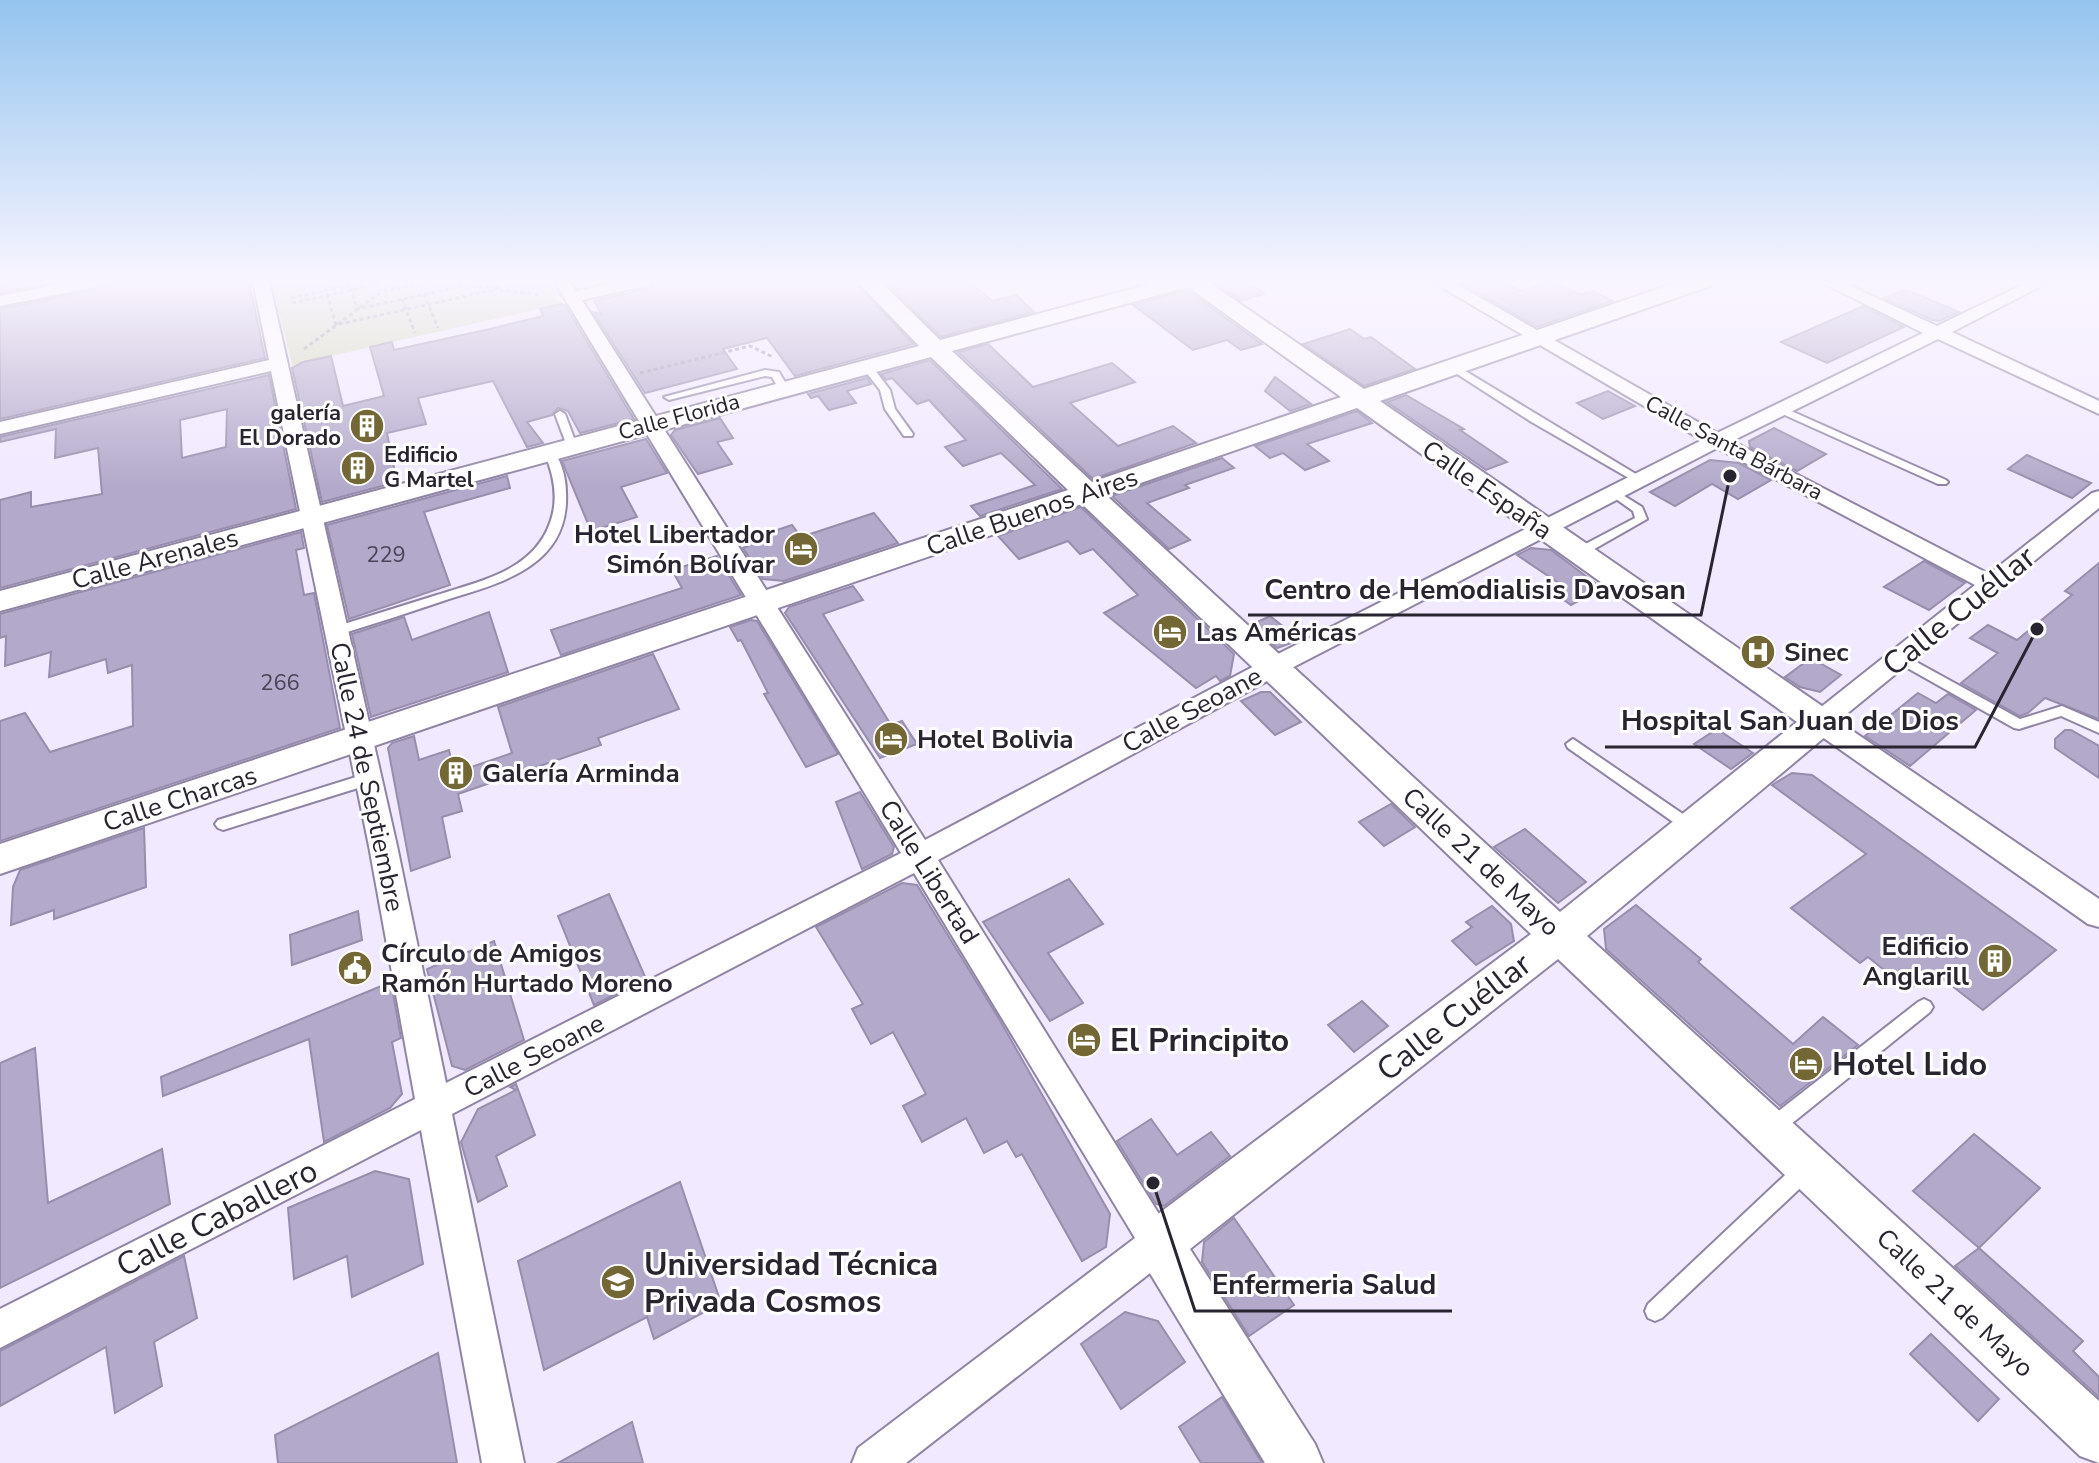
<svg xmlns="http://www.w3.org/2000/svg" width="2099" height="1463" viewBox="0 0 2099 1463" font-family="'Nunito Sans',sans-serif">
<rect width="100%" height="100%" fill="#f1e9ff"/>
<polygon fill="#d2d8b5" points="271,281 548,281 561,304 304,362 293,368"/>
<g fill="#b3a9ca" stroke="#978dad" stroke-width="2" fill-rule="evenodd">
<polygon points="17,281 61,281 0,293 0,284"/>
<polygon points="112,281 249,281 265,358 0,419 0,309 102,289"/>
<polygon points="655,281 854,281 913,344 795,376 767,338 723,349 737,369 645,393 593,312 601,314 594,301 651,288"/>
<polygon points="884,281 969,281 992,301 1016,295 1034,312 941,337"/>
<polygon points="1212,281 1245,281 1264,294 1241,301"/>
<polygon points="1457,281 1502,281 1520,291 1552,281 1580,295 1593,291 1613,301 1537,327"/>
<polygon points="1905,289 1959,312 1940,321 1932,320 1883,298"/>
<polygon points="1187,290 1262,344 1241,350 1227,340 1193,350 1133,305"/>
<polygon points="561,304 565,305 634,419 580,433 568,411 558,408 552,415 527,422 543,443 527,447 493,381 418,398 426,424 387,433 397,482 322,502 292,368 303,362 331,356 343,406 384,396 370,347 392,342 394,350 490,329 543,316 540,309"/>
<polygon points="1863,306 1904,327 1827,363 1781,342"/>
<polygon points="1350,329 1364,339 1371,337 1415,369 1364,386 1303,344"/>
<polygon points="988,344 1033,387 1112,363 1135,382 1070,403 1118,446 1173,426 1196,443 1093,479 958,352"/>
<polygon points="930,360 1062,489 980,516 971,506 1035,485 1001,453 963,466 945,447 966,440 929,400 917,404 892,378 886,380 881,374"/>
<path d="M269,375L296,509L0,588V500L31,492V507L102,494L98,448L55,458L56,429L0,442V437ZM227,409L226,447L182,458L180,420Z"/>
<polygon points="1275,377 1311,404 1290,411 1265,391"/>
<polygon points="867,378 871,384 847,391 856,403 829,410 818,396 811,398 808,394"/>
<polygon points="1608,391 1635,406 1603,419 1577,403"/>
<polygon points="1406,395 1464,429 1460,430 1507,462 1486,470 1387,402"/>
<polygon points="1357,411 1372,423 1307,444 1329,461 1305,470 1283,453 1270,458 1255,446"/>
<polygon points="720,418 733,438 717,442 732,464 698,474 671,435 675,430"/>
<polygon points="1774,428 1826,454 1797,471 1750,447 1749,441"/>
<polygon points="646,439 667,473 621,487 637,517 591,531 562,461"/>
<polygon points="2027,455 2065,472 2091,483 2072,498 2008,469"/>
<polygon points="1222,458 1234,468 1185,485 1189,488 1147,503 1190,540 1169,549 1112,496"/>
<polygon points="1710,460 1739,463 1771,480 1738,499 1712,484 1675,506 1650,492"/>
<polygon points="507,476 510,488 424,512 450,585 349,619 327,525"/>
<polygon points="1081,507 1234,654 1230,676 1220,681 1216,676 1196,688 1104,613 1138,595 1093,549 1080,554 1068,541 1019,559 998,536"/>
<polygon points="874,513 898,543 784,581 763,579 743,548 748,546 744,541 792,525 801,537"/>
<polygon points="301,532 304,548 296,550 304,595 314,593 340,728 0,841 0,721 25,713 50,752 133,726 132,665 108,673 106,659 49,677 51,652 5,666 6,636 0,638 0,614"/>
<polygon points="1531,548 1551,550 1602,588 1571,605 1550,590 1560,584 1517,555"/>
<polygon points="717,556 741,595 561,655 551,630 682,588 672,570"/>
<polygon points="1924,561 1965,583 1929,610 1884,587"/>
<polygon points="2099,563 2099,719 2045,698 2028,713 2020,716 1961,683 1998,653 1970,638 1988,625 2017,640 2072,595 2065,591"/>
<polygon points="853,586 863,600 823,614 891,725 902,721 917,744 880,758 785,613 789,607"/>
<polygon points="489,612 508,672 371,717 352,634 404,617 412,640"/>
<polygon points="1270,616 1300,640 1277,648 1251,625"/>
<polygon points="751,620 757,621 838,754 806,767 764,694 768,693 741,640 738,641 730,627"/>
<polygon points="653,654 679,709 598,738 601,745 458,794 462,811 442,817 450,857 411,871 388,748 392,743 414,736 419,760 449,750 454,773 512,753 498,707"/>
<polygon points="1811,658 1841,675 1820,692 1800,687 1785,677"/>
<polygon points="1261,692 1270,692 1301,722 1275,735 1241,701"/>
<polygon points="1918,693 1936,703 1948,694 1976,710 1910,766 1865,736"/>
<polygon points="1717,729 1753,753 1731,769 1694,744"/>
<polygon points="2065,730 2071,730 2099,746 2099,778 2055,748 2055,739"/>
<polygon points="1792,773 1812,775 2056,950 1983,1010 1933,971 1909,990 1868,957 1860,963 1791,908 1866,854 1772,785"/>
<polygon points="860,792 894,847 892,854 862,869 836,802"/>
<polygon points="1391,804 1415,827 1384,846 1359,822"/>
<polygon points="144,828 146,887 54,919 54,910 11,925 13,887 20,870"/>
<polygon points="1525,829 1586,882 1558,903 1494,847"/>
<polygon points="1069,879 1103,924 1048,953 1083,1003 1050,1021 983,922"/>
<polygon points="902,883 917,885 998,1017 1110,1214 1106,1247 1082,1261 1022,1154 1016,1157 1007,1141 984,1153 966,1118 922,1142 903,1106 926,1094 893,1032 871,1044 852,1009 863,1004 816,927"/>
<polygon points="609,894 646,979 594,1005 558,916"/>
<polygon points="1636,905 1701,959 1698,962 1793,1044 1823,1017 1858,1045 1780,1106 1606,949 1604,929"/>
<polygon points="1492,906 1511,924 1514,941 1476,965 1452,941 1472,927 1466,922"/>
<polygon points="358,911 362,940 292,965 290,935"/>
<polygon points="494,941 524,1040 465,1070 452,1066 427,969"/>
<polygon points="391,982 401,1038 392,1042 402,1094 390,1108 324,1142 309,1039 163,1096 161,1077"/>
<polygon points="1362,1001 1388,1026 1354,1052 1328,1025"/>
<polygon points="35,1048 48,1203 162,1149 170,1204 0,1288 0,1063"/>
<polygon points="516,1084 535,1135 496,1156 507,1186 478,1202 461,1142 478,1109 516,1090 510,1087"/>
<polygon points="1151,1119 1177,1155 1211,1132 1230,1156 1164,1206 1156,1204 1117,1141"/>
<polygon points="1974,1134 2040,1188 1979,1248 1913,1191"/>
<polygon points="375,1171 409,1179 423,1264 352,1297 347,1256 294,1279 288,1208"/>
<polygon points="680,1182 721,1303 654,1339 647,1317 544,1370 518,1261"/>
<polygon points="1234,1218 1294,1305 1249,1336 1202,1262 1204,1242"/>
<polygon points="1979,1248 2083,1341 2073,1351 2099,1377 2099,1397 1955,1266"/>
<polygon points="184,1256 197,1318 154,1342 162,1386 115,1413 106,1347 0,1406 0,1351"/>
<polygon points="1125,1312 1158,1321 1185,1362 1121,1409 1081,1344"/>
<polygon points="1931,1334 1999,1399 1978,1421 1910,1354"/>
<polygon points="438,1353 457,1463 278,1463 275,1435"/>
<polygon points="1222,1397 1262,1463 1201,1463 1179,1427"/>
<polygon points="632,1422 643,1463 558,1463"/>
</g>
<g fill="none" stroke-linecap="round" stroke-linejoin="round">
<g stroke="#9084a4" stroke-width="4">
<g id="service">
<polygon points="1452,363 1644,479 1642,481 1634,481 1530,421 1448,368 1447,366"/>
<polygon points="863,365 871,365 890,390 895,409 913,434 912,436 904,436 885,409 880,390 862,367"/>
<polygon points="765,370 779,372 789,389 788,391 780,391 772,377 765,376 669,400 664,397"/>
<polygon points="1780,406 1946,480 1948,482 1946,484 1938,484 1776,411 1776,407"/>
<polygon points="560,411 565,414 577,446 576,448 568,448 567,446 555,414"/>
<path d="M549,449C561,455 566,479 566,492C570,566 501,583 446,600C411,612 376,623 341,634H331L330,631L331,628C367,617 402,606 437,595C480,581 533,571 550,523C559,499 554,475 544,452Z"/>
<polygon points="1613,489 1642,507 1647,519 1582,556 1574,556 1572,553 1574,550 1635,518 1633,511 1609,494 1607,492"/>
<polygon points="1900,653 2020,719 2062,706 2099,722 2099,733 2061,716 2019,729 2014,728 1895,661 1893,658 1895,655"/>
<polygon points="1573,739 1696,823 1699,827 1696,831 1686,831 1568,748 1566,744"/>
<polygon points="369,773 374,775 376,779 374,783 223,830 218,828 215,824 218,820"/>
<polygon points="1924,999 1930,1002 1933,1007 1930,1012 1780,1133 1773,1136 1766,1133 1764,1127 1766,1121 1918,1002"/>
<polygon points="1806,1160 1813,1162 1815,1169 1813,1176 1662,1318 1655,1321 1648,1318 1645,1311 1648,1304 1799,1162"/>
</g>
</g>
<g stroke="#9084a4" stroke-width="4">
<g id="minor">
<polygon points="76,281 109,281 101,286 0,306 0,296"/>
<polygon points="253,281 269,281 397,846 446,1083 901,853 554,281 570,281 576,291 622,281 652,281 650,285 582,300 925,840 1262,662 1702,440 1431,281 1451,281 1717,433 1923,333 1819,281 1840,281 1937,326 2030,281 2051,281 1952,332 2099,401 2099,414 1938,339 1732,441 1989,574 2092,493 2099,491 2099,508 1838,721 2099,899 2099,927 2088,924 1811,729 1807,722 1811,715 1975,585 1717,448 1280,674 938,860 1177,1243 1172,1256 906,1463 852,1463 858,1448 1135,1238 914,873 452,1114 524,1463 482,1463 421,1130 0,1348 0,1309 415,1099 369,846 271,371 0,434 0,422 269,360"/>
</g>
</g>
<g stroke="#9084a4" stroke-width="4">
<path id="tertiary" d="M857,281H880L940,340L1161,281H1207L1364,389L1681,281H1713L1710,286L1380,401L1832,713L1837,722L1832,731L1587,936L2099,1401V1463L2080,1456L1558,959L1190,1249L1315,1444L1323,1463H1265L1142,1260L1135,1243L1142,1226L1531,934L1082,504L0,874V844L1068,490L931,357L0,611V591L919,346ZM1188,287L1341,397L1092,482L952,351ZM1357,408L1797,722L1560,912L1106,495Z"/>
</g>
<g stroke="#9690a1" stroke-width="3" stroke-dasharray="4 3" stroke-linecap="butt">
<polyline points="323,281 336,325 497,289 493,281"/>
<polyline points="349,281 357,309 467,285 465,281"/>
<polyline points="377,281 381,292 432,281"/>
<polyline points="437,281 540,295"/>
<polyline points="424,294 438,328"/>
<polyline points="291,298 368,281"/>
<polyline points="402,299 415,333"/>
<polyline points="292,303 378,284"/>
<polyline points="304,349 381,292"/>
<polyline points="640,373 750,346 773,357"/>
</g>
<use href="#service" fill="#fff" fill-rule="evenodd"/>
<use href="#minor" fill="#fff" fill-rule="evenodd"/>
<use href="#tertiary" fill="#fff" fill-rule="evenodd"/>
</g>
<linearGradient id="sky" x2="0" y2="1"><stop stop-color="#94c4ee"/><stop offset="0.58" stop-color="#f9f5ff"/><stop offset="1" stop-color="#f9f5ff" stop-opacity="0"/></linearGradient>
<rect width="2099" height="486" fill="url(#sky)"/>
<defs>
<g id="building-disc" transform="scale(1.8)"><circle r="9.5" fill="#736835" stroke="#fff"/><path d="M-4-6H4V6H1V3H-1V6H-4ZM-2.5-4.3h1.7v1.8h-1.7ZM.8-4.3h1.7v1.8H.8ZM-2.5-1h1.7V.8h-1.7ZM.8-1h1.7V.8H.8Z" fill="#fff"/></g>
<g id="hotel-disc" transform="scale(1.8)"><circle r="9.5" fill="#736835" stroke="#fff"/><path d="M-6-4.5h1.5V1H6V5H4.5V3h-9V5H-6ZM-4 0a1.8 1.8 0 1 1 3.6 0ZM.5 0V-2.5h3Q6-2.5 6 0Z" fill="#fff"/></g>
<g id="hospital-disc" transform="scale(1.8)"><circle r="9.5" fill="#736835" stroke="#fff"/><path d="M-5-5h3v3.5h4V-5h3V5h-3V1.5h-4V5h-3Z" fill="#fff"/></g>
<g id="civic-disc" transform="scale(1.8)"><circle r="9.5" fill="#736835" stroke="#fff"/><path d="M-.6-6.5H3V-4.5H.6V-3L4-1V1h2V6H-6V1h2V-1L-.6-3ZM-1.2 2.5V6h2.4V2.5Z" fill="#fff"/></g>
<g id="university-disc" transform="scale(1.8)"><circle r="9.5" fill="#736835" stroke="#fff"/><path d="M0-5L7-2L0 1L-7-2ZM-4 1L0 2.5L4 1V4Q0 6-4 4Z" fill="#fff"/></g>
</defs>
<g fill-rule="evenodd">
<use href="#building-disc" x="367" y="426"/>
<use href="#building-disc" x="358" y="468"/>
<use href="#hotel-disc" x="801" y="549"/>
<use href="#hotel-disc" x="1170" y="632"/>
<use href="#hospital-disc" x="1758" y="652"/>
<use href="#hotel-disc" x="891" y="739"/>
<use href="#building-disc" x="456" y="773"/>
<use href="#building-disc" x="1995" y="961"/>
<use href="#civic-disc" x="355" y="968"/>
<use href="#hotel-disc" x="1084" y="1040"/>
<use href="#hotel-disc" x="1806" y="1064"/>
<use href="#university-disc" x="618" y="1282"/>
</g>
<g text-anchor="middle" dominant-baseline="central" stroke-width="6" stroke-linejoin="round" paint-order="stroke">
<g font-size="22" font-weight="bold" fill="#282430" stroke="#fff" text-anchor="end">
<text x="341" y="413">galería<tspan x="341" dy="25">El Dorado</tspan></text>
<text x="384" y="455" text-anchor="start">Edificio<tspan x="384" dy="25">G Martel</tspan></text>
</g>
<g font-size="22" fill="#282430" stroke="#fff">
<text transform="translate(679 417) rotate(-15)">Calle Florida</text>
<text transform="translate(1734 448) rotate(28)">Calle Santa Bárbara</text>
</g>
<g font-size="22" fill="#4b4556">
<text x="386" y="555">229</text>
<text x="280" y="683">266</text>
</g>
<g font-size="26" fill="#282430" stroke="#fff">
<text transform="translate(1487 490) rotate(35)">Calle España</text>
<text transform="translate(1032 512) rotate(-19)">Calle Buenos Aires</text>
<text transform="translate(155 559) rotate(-15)">Calle Arenales</text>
<text transform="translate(1192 710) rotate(-28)">Calle Seoane</text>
<text transform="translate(367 777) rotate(78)">Calle 24 de Septiembre</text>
<text transform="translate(180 799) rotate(-18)">Calle Charcas</text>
<text transform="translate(1481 862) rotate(43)">Calle 21 de Mayo</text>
<text transform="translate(929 872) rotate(58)">Calle Libertad</text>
<text transform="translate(534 1056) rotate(-27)">Calle Seoane</text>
<text transform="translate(1955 1303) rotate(43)">Calle 21 de Mayo</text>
</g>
<g font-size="26" font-weight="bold" fill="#282430" stroke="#fff" text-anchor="start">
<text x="775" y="534" text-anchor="end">Hotel Libertador<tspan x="775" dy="30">Simón Bolívar</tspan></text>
<text x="1196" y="632">Las Américas</text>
<text x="1784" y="652">Sinec</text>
<text x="917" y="739">Hotel Bolivia</text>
<text x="482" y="773">Galería Arminda</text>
<text x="1969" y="946" text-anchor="end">Edificio<tspan x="1969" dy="30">Anglarill</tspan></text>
<text x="381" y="953">Círculo de Amigos<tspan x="381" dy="30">Ramón Hurtado Moreno</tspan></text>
</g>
<g font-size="32" fill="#282430" stroke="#fff">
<text transform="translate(1959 611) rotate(-39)">Calle Cuéllar</text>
<text transform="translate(1454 1017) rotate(-38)">Calle Cuéllar</text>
<text transform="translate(217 1218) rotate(-27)">Calle Caballero</text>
</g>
<g font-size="32" font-weight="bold" fill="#282430" stroke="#fff" text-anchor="start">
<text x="1110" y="1040">El Principito</text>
<text x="1832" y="1064">Hotel Lido</text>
<text x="644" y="1264">Universidad Técnica<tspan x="644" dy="37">Privada Cosmos</tspan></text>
</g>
</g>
<path fill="none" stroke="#282430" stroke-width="3" d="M1730 476L1701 615H1248M2037 629L1975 747H1605M1153 1183L1195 1311H1452"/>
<g fill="#282430" stroke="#fff" stroke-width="3">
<circle cx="1730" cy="476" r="8"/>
<circle cx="2037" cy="629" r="8"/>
<circle cx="1153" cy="1183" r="8"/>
</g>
<g font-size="28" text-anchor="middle" font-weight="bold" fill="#282430" stroke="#fff" stroke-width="6" stroke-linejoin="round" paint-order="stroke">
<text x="1475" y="599">Centro de Hemodialisis Davosan</text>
<text x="1790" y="730">Hospital San Juan de Dios</text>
<text x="1324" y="1294">Enfermeria Salud</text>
</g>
</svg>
